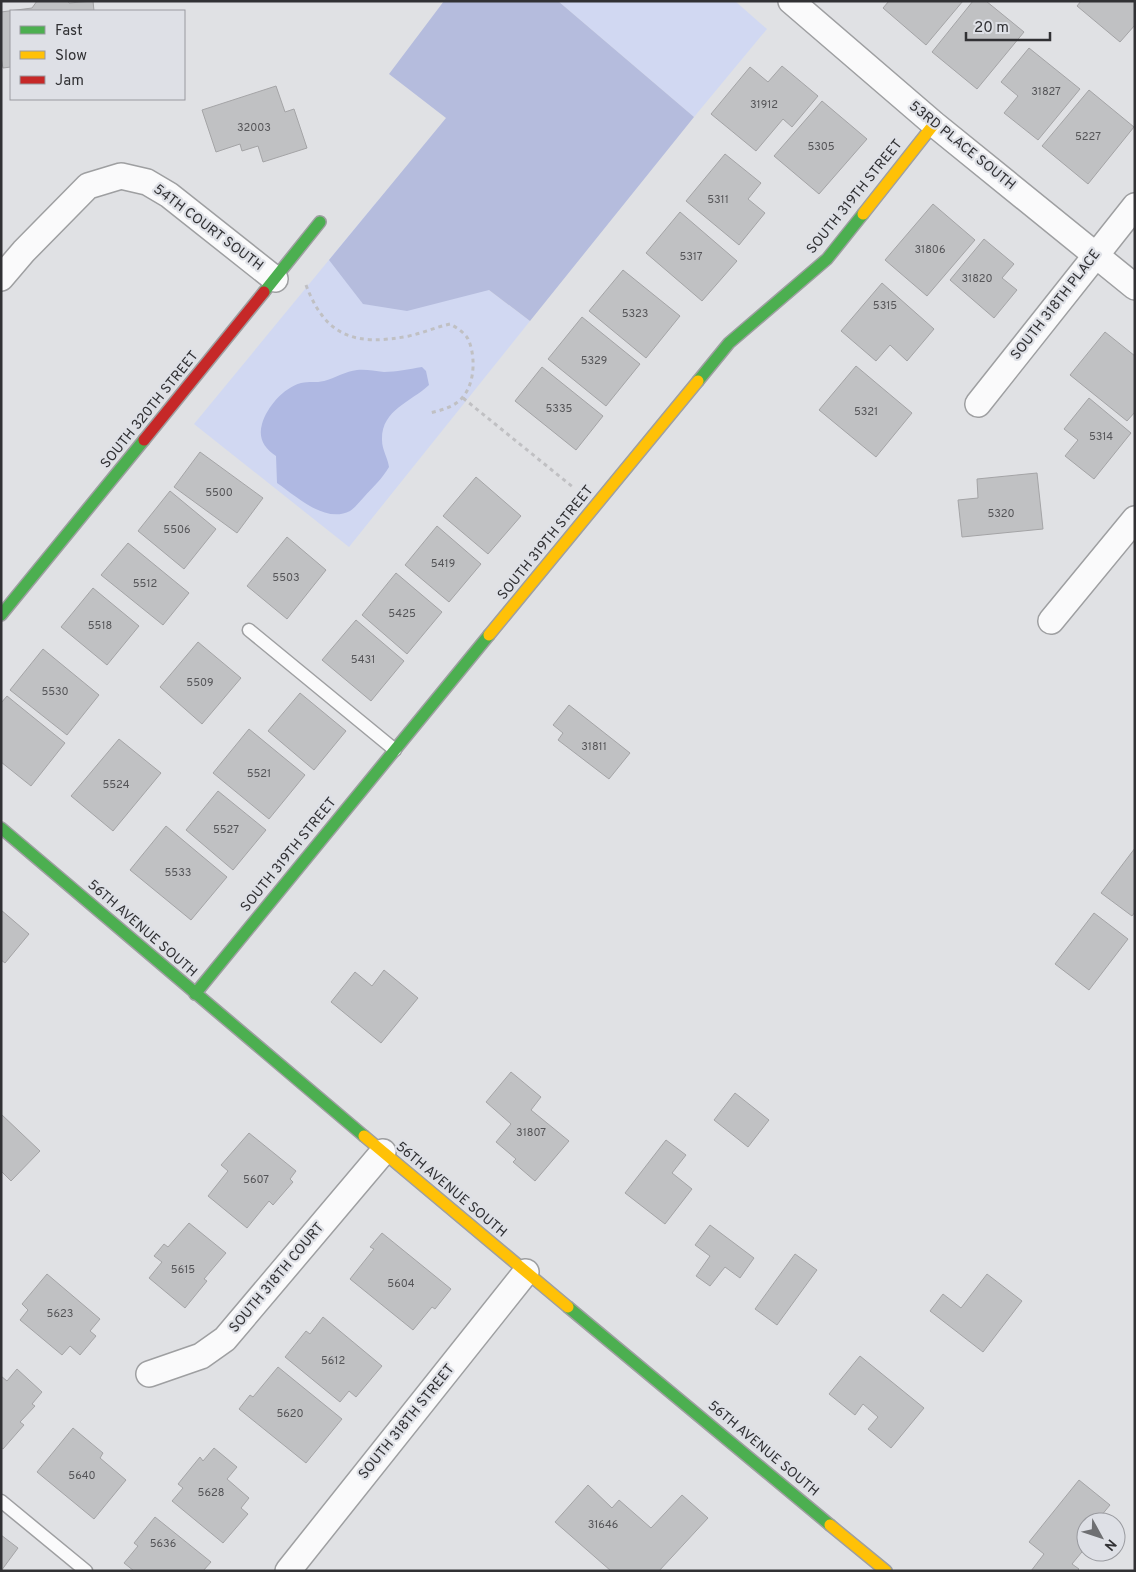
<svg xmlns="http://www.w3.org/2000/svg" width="1136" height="1572" viewBox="0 0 1136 1572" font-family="Overpass,sans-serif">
<rect width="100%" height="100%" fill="#e0e1e4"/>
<g fill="#d1d8f2">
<polygon points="558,1 735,1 767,29 694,117"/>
<polygon points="375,204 530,321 349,547 194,424"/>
</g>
<polygon fill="#b5bcdd" points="444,1 558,1 694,117 530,321 489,290 407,311 363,304 329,260 446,118 389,74"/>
<path fill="#afb8e2" d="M422,367L426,371L429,385C411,402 381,410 382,440C382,450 388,458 389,467C382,479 373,487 364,497C359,502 356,507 350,511C325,524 296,496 277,483L276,456C264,448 258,438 262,424C267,407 283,388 301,383C309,381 316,383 324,381C335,378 346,371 357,370C366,369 374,371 384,372C396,372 409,369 422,367Z"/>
<g fill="#c0c1c3" stroke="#a4a4a6">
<polygon points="37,1 68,1 69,3 93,1 94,11 11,11 11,67 3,68 1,58 1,12 32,8"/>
<polygon points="889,1 963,1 926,45 883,8"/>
<polygon points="973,1 986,1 1024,32 977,89 932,52"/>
<polygon points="1081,1 1135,1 1135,25 1120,42 1077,6"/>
<polygon points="1029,48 1080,89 1038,140 1004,113 1018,96 1001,82"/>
<polygon points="782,66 818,96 792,127 783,119 756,151 711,114 750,67 768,82"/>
<polygon points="276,86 285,112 294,109 307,148 263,162 258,146 242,151 240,144 216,152 202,110"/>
<polygon points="1089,90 1134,127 1088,184 1042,146"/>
<polygon points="822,101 867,139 819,194 774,156"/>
<polygon points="725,154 761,183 748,199 765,213 739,245 686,201"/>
<polygon points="933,204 975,240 927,296 885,260"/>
<polygon points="680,212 737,261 702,301 646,253"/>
<polygon points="984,239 1014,264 1002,278 1017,290 994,318 950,280"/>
<polygon points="623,270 680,316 646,358 589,311"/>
<polygon points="882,283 934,329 907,361 890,345 876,361 841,331"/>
<polygon points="582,317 640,364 606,406 548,359"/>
<polygon points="1105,332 1135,356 1135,412 1127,421 1070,375"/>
<polygon points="856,366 912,413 876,457 819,410"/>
<polygon points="542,367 603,416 576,450 515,401"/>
<polygon points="1089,398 1131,433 1094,479 1065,456 1078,440 1064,429"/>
<polygon points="200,452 263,498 237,533 174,487"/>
<polygon points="1037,473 1043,529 962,537 958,500 978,498 977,479"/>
<polygon points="476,477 521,516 488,554 443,516"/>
<polygon points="170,491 216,529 184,569 138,531"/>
<polygon points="437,526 481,564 449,602 405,565"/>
<polygon points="287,537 326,570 287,619 247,586"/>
<polygon points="128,543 189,593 163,625 101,575"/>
<polygon points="396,573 442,612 407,654 362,615"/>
<polygon points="93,588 139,626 107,665 61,627"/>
<polygon points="356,620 404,661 371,701 322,660"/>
<polygon points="198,642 241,678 202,724 160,687"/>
<polygon points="43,649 99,695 67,735 10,690"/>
<polygon points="300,693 346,731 314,770 268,731"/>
<polygon points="7,696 65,743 31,786 1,762 1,703"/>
<polygon points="569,705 630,753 609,779 558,740 563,733 553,725"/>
<polygon points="249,729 305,775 269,819 213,773"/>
<polygon points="119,739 161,773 113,831 71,796"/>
<polygon points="218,791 266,830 233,870 186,830"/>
<polygon points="166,826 227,877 191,920 130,870"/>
<polygon points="1135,848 1135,912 1132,916 1101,893"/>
<polygon points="1,910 29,934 5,963 1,960"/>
<polygon points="1094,913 1128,939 1089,990 1055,964"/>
<polygon points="384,970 418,998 381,1043 331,1002 355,972 372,986"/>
<polygon points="511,1072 541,1097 531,1110 569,1141 535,1181 513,1162 516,1159 496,1142 511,1124 486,1102"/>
<polygon points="735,1093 769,1120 748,1147 714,1120"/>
<polygon points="1,1114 40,1151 11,1181 1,1171"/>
<polygon points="249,1133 296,1171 290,1179 293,1182 273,1205 269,1201 247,1228 208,1196 228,1171 221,1165"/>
<polygon points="666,1140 686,1155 672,1173 692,1189 665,1224 625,1193"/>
<polygon points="189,1223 226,1253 204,1279 207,1281 185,1308 149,1278 162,1262 154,1256 164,1244 168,1247"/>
<polygon points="710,1225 754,1258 740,1278 725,1267 710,1286 696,1276 710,1256 695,1245"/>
<polygon points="382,1233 451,1289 435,1309 432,1307 413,1330 350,1279 374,1249 370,1247"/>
<polygon points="795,1254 817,1270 777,1325 755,1309"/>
<polygon points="47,1274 100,1319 90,1331 96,1336 80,1355 70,1346 62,1355 20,1320 28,1310 22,1304"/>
<polygon points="987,1274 1022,1301 983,1352 930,1311 943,1294 961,1308"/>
<polygon points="323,1317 382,1366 356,1397 349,1391 340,1402 285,1357 306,1331 310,1334"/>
<polygon points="860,1356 924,1408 891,1448 868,1429 878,1417 863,1404 855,1415 829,1394"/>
<polygon points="278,1367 342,1419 306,1463 239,1409 250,1395 253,1397"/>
<polygon points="17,1369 42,1392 32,1404 35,1406 20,1422 24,1425 3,1449 1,1448 1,1376 7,1381"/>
<polygon points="73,1428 103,1453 100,1458 126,1480 94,1519 37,1472"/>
<polygon points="214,1448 237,1467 227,1479 249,1498 241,1508 248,1514 223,1543 172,1501 183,1488 178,1484 200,1457 203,1461"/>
<polygon points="1079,1480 1110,1505 1096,1522 1086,1522 1086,1547 1072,1564 1079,1569 1077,1571 1031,1571 1044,1554 1029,1542"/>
<polygon points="588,1485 612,1508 619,1500 651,1528 682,1495 708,1518 659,1571 611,1571 555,1522"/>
<polygon points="155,1517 211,1562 203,1571 134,1571 124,1563 138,1546 134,1543"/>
<polygon points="1,1535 18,1548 1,1571"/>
</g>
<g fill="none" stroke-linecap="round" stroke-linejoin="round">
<g stroke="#9e9fa1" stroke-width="15">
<g id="lane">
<polyline points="249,630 395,750"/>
<polyline points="1,1501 86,1571"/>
</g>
</g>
<g stroke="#9e9fa1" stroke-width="28">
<g id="street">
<polyline points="791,1 934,124 1135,287"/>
<polyline points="1,278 24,251 88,186 121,176 147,182 169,195 275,279"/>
<polyline points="978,404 1135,206"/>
<polyline points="1051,621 1135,519"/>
<polyline points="149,1374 201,1356 225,1339 383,1152"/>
<polyline points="288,1571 526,1272"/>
</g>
</g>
<g stroke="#9e9fa1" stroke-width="14">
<g id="fast">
<polyline points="264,292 320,222"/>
<polyline points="698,381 729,343 827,259 863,214"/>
<polyline points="1,615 144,440"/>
<polyline points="1,828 364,1136"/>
<polyline points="195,994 489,635"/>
<polyline points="568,1307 830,1525"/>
</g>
</g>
<g stroke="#9e9fa1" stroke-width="14">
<g id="slow">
<polyline points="863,214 934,124"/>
<polyline points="489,635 698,381"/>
<polyline points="364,1136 568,1307"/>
<polyline points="830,1525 886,1571"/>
</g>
</g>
<g stroke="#9e9fa1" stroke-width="14">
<polyline id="jam" points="144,440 264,292"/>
</g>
<g stroke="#c0c0c3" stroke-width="3" stroke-dasharray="4 4" stroke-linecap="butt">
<path d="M306,285C326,338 356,346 409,336C423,333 436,327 450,324C456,327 465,333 468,339C476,356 475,384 462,398C454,407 442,410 430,413"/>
<polyline points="463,398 574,488"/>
</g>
<use href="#lane" stroke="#fafafb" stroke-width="12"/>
<use href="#street" stroke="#fafafb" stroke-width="25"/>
<use href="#fast" stroke="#4caf50" stroke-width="11"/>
<use href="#slow" stroke="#ffc107" stroke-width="11"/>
<use href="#jam" stroke="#c62828" stroke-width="11"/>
</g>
<g text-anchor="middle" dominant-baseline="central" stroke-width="4.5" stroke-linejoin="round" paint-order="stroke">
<g font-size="11" fill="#555558">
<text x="1046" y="92">31827</text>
<text x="764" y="105">31912</text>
<text x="254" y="128">32003</text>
<text x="1088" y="137">5227</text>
<text x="821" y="147">5305</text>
<text x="718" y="200">5311</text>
<text x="930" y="250">31806</text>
<text x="691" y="257">5317</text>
<text x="977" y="279">31820</text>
<text x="885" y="306">5315</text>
<text x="635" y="314">5323</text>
<text x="594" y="361">5329</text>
<text x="559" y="409">5335</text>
<text x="866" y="412">5321</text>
<text x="1101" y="437">5314</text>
<text x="219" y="493">5500</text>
<text x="1001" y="514">5320</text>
<text x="177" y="530">5506</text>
<text x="443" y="564">5419</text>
<text x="286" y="578">5503</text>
<text x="145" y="584">5512</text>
<text x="402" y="614">5425</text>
<text x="100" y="626">5518</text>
<text x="363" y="660">5431</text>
<text x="200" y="683">5509</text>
<text x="55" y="692">5530</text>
<text x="594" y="747">31811</text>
<text x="259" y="774">5521</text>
<text x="116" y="785">5524</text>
<text x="226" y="830">5527</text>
<text x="178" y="873">5533</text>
<text x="531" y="1133">31807</text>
<text x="256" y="1180">5607</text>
<text x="183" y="1270">5615</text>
<text x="401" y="1284">5604</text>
<text x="60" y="1314">5623</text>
<text x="333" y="1361">5612</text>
<text x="290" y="1414">5620</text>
<text x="82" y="1476">5640</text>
<text x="211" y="1493">5628</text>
<text x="603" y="1525">31646</text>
<text x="163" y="1544">5636</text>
</g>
<g font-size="14" fill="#313134" stroke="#dee0e6">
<text transform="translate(962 146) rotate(39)">53RD PLACE SOUTH</text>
<text transform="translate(855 197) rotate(-51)">SOUTH 319TH STREET</text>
<text transform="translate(208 228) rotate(37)">54TH COURT SOUTH</text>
<text transform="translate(1056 305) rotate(-52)">SOUTH 318TH PLACE</text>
<text transform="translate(150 410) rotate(-51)">SOUTH 320TH STREET</text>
<text transform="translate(546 543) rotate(-51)">SOUTH 319TH STREET</text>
<text transform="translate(289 855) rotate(-51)">SOUTH 319TH STREET</text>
<text transform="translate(142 929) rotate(41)">56TH AVENUE SOUTH</text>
<text transform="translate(451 1190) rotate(40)">56TH AVENUE SOUTH</text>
<text transform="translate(277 1278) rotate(-50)">SOUTH 318TH COURT</text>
<text transform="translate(407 1422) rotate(-51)">SOUTH 318TH STREET</text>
<text transform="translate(763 1449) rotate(40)">56TH AVENUE SOUTH</text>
</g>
</g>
<rect width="1136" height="1572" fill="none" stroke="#313134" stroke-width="5"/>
<rect x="10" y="10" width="175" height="90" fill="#dee0e6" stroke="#999a9f"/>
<rect x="20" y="26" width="25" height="8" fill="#4caf50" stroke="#999a9f"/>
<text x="55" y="35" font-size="15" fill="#313134">Fast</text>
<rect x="20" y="51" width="25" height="8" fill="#ffc107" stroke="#999a9f"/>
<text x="55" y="60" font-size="15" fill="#313134">Slow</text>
<rect x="20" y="76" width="25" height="8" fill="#c62828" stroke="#999a9f"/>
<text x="55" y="85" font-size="15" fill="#313134">Jam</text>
<g transform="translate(1101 1537) rotate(130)"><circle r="24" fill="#dee0e6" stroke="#999a9f"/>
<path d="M0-4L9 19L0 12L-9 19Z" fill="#6e6f72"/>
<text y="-8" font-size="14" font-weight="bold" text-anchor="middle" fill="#313134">N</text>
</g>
<path d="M966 32v8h84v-8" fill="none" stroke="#313134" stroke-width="2.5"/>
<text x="974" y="32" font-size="15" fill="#313134" stroke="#dee0e6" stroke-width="4" paint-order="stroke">20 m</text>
</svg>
